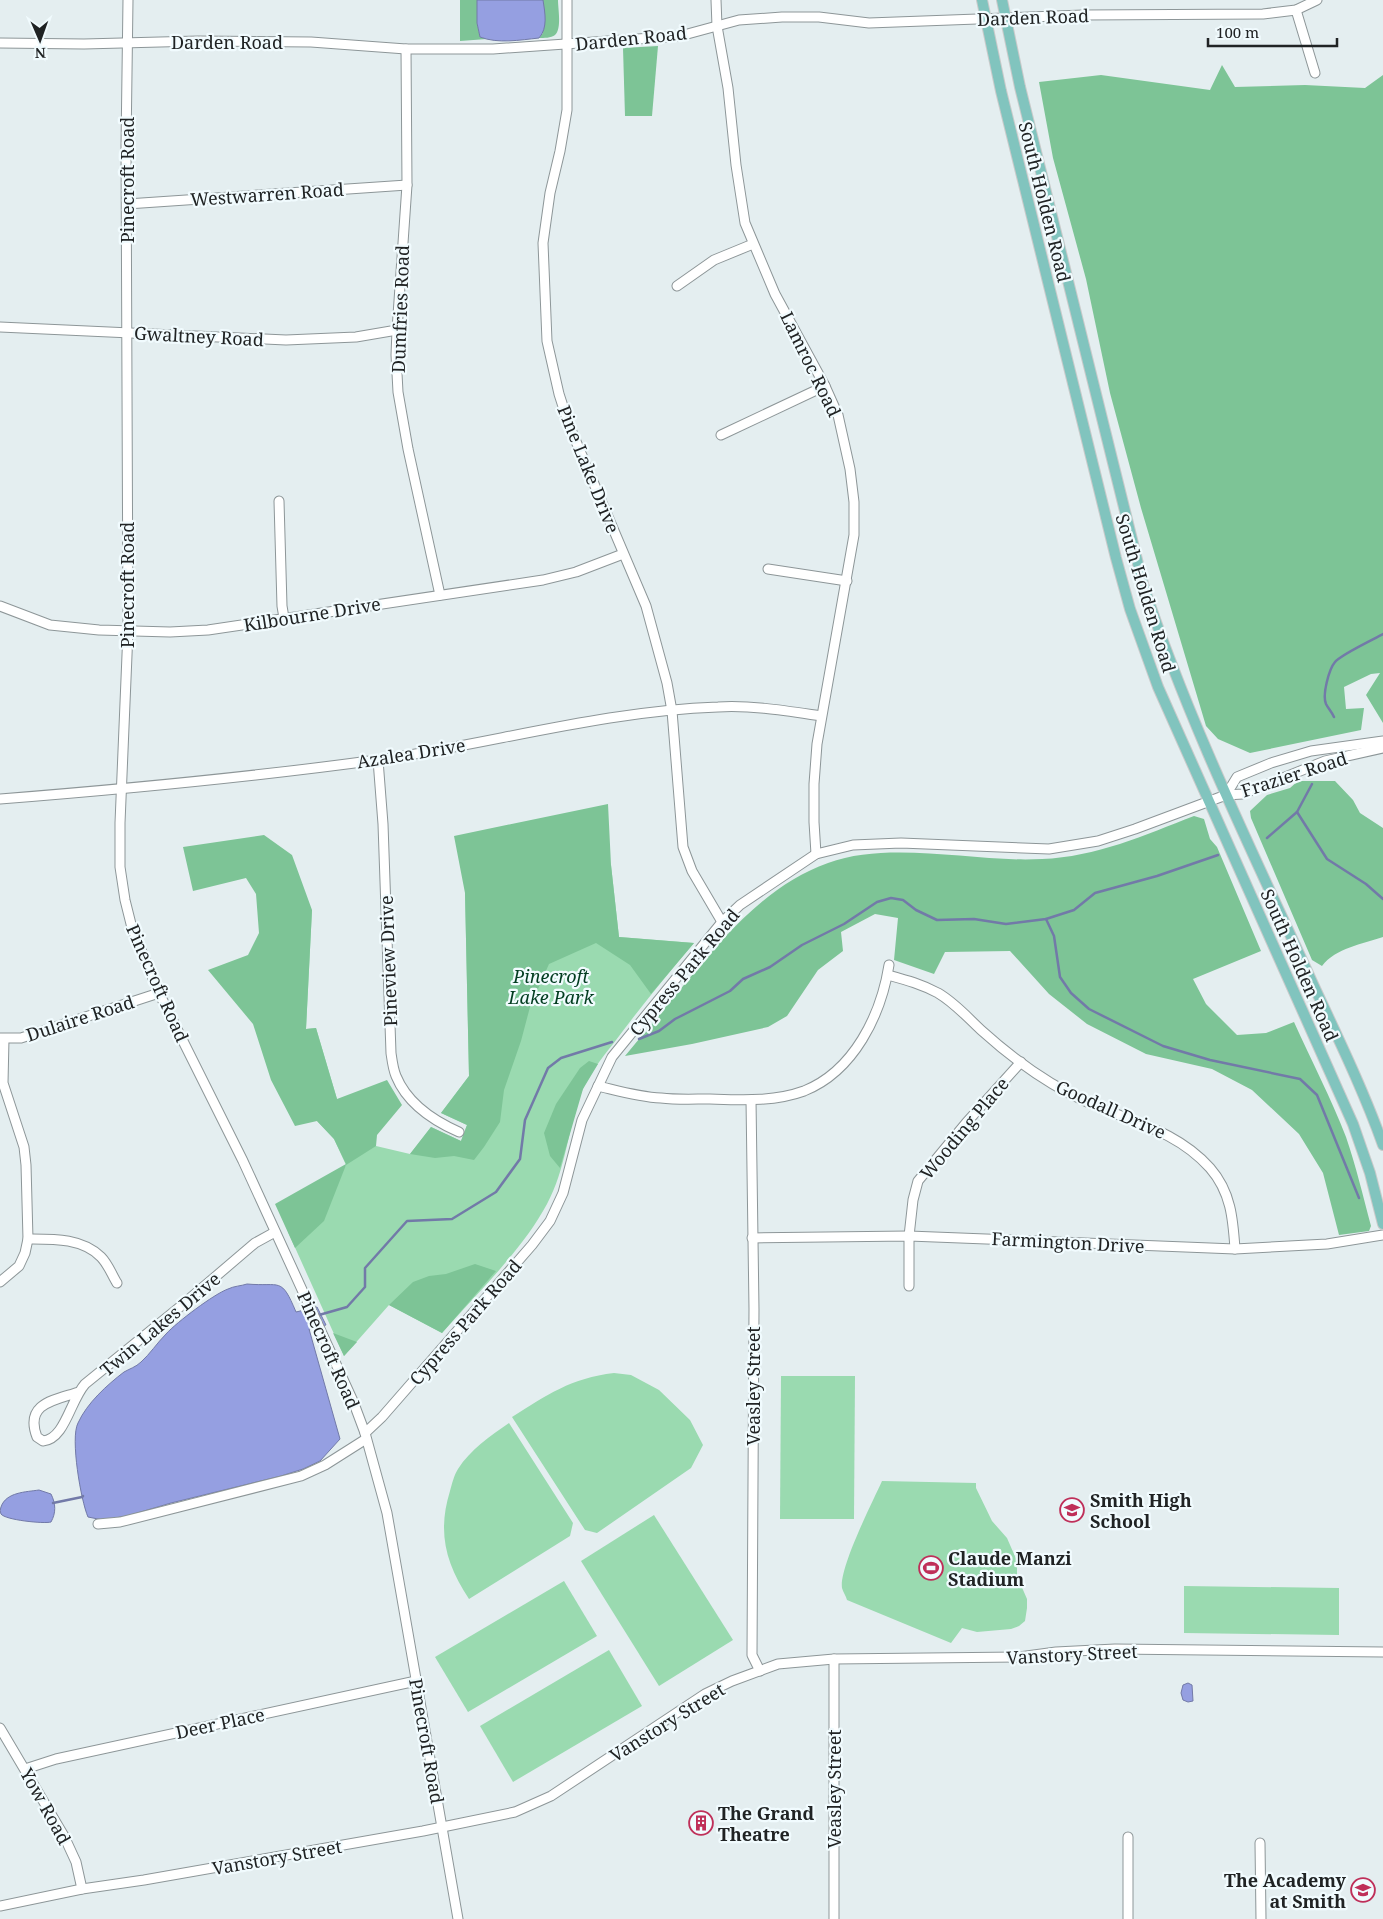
<svg xmlns="http://www.w3.org/2000/svg" width="1383" height="1919" viewBox="0 0 1383 1919" font-family="'Noto Serif',serif">
<rect width="100%" height="100%" fill="#e4eef0"/>
<g fill="#9adab0">
<path d="M611,865L619,937L694,943C666,976 639,1009 613,1044C602,1058 589,1074 582,1091C568,1128 566,1169 547,1204C521,1252 478,1292 442,1333L389,1305L344,1356L288,1232L312,1220L346,1165L334,1139L301,1104L274,912L312,910L306,1029L316,1028L337,1099L376,1146L410,1154L431,1127L461,1141L467,1125L441,1113L469,1076L465,893Z"/>
<path d="M614,1373L631,1375L659,1390L690,1420L703,1445L691,1468L597,1533L585,1530L512,1417C547,1395 571,1378 614,1373Z"/>
<polygon points="781,1376 855,1376 854,1519 780,1519"/>
<path d="M509,1423L573,1523L570,1536L469,1599C446,1564 437,1533 450,1491C452,1484 454,1475 458,1469C470,1450 490,1436 509,1423Z"/>
<path d="M882,1481L976,1483V1488L992,1521L1007,1538L1017,1561V1576L1027,1599V1608L1025,1621L1019,1626L1011,1629L977,1632L962,1628L951,1643L847,1600C846,1596 843,1592 842,1588C839,1568 872,1503 882,1481Z"/>
<polygon points="654,1515 733,1640 659,1686 581,1561"/>
<polygon points="564,1581 597,1636 468,1712 435,1657"/>
<polygon points="1184,1586 1339,1588 1339,1635 1184,1633"/>
<polygon points="609,1650 642,1706 513,1782 480,1726"/>
</g>
<g fill="#7dc496">
<polygon points="460,0 477,0 477,23 480,37 487,39 460,41"/>
<path d="M543,0H558C558,9 562,29 555,35C551,38 544,38 539,38L543,33Z"/>
<polygon points="658,46 652,116 625,116 623,48"/>
<polygon points="1222,65 1235,87 1305,85 1365,88 1383,75 1383,723 1366,695 1380,673 1371,674 1344,687 1346,709 1364,708 1361,730 1250,753 1218,739 1206,726 1141,508 1110,393 1086,279 1053,158 1039,82 1101,75 1210,90"/>
<path d="M1298,781H1335L1353,800L1360,813L1383,828V937C1362,944 1336,948 1322,966L1312,960L1251,818L1250,811L1267,795L1290,788Z"/>
<polygon points="608,804 611,865 619,937 694,943 651,994 630,965 596,943 549,964 530,1007 521,1041 504,1090 500,1122 484,1147 474,1160 454,1156 435,1158 410,1154 431,1127 461,1141 467,1125 441,1113 469,1076 465,893 454,836"/>
<path d="M1194,816L1204,819L1210,839L1217,847L1261,951L1193,979L1206,1004L1237,1035L1266,1033L1294,1022C1311,1060 1331,1098 1346,1137C1356,1166 1363,1196 1371,1226L1369,1231L1339,1235L1323,1173L1299,1134L1252,1090L1212,1069L1146,1054L1087,1024L1049,994L1010,951L945,952L934,974L894,960L898,918L875,914L841,932L843,951L818,970L787,1016L768,1027L692,1044L625,1056C646,1031 667,1005 688,980C727,933 769,884 828,863C892,840 976,863 1042,859C1096,857 1145,835 1194,816Z"/>
<polygon points="264,835 292,855 312,910 306,1029 316,1028 337,1099 387,1080 402,1105 377,1135 376,1146 346,1165 324,1221 295,1248 275,1204 346,1164 334,1139 317,1121 295,1126 271,1080 253,1024 208,970 248,955 259,933 256,894 246,878 193,891 183,847"/>
<polygon points="589,1061 598,1064 583,1089 560,1168 550,1156 544,1133 556,1104 580,1068"/>
<polygon points="475,1264 496,1271 442,1333 389,1305 413,1282 429,1276 446,1274"/>
<polygon points="333,1333 357,1342 344,1356"/>
</g>
<g fill="#959fe1" stroke="#727aa8">
<path d="M477,0H543C545,13 548,28 539,38C520,40 498,44 480,37L477,23Z"/>
<path d="M247,1284C281,1287 281,1276 296,1312L317,1307L326,1325L309,1329L340,1439L320,1461L303,1469L281,1476L171,1503L127,1516L103,1520L88,1517C81,1501 70,1438 78,1423C87,1403 107,1385 124,1372C129,1369 136,1367 141,1362C150,1354 157,1343 166,1334C177,1322 214,1294 228,1289C234,1286 241,1286 247,1284Z"/>
<path d="M39,1490L51,1494C56,1504 56,1513 51,1522C44,1524 5,1520 1,1514C0,1511 0,1510 1,1507C6,1492 26,1492 39,1490Z"/>
<polygon points="1188,1683 1192,1685 1193,1701 1188,1702 1183,1700 1181,1693 1183,1685"/>
</g>
<g fill="none" stroke-linecap="round" stroke-linejoin="round">
<g stroke="#727aa8" stroke-width="2.5">
<path d="M1334,717C1332,712 1328,708 1326,704C1322,695 1329,669 1335,662C1340,655 1374,639 1383,634"/>
<polyline points="1297,812 1327,859 1366,884 1383,899"/>
<polyline points="1267,838 1297,812 1312,784"/>
<polyline points="1046,919 1054,936 1060,977 1071,993 1089,1009 1163,1046 1210,1060 1300,1079 1317,1095 1359,1198"/>
<polyline points="639,1039 659,1031 675,1019 730,991 743,979 770,967 802,945 844,924 877,902 891,898 903,900 916,910 937,920 974,919 1006,924 1046,919 1074,910 1095,893 1157,876 1218,855"/>
<polyline points="319,1315 347,1307 365,1287 365,1268 407,1221 452,1219 496,1192 520,1159 525,1120 548,1068 561,1058 612,1042"/>
<polyline points="53,1503 82,1497 83,1496"/>
</g>
<g stroke="#8d9698" stroke-width="11">
<g id="minor">
<polyline points="128,0 126,146 128,631 120,823 120,867 125,900 132,928 159,993 243,1161 353,1401 365,1433 387,1513 458,1919"/>
<polyline points="567,0 567,110 560,151 550,193 543,243 547,341 559,394 569,425 646,606 667,683 672,711 683,847 692,871 722,922"/>
<polyline points="716,0 717,26 728,88 736,165 745,223 775,294 825,386 838,415 850,469 854,502 854,535 817,744 814,784 814,822 816,854"/>
<polyline points="1296,10 1315,73"/>
<polyline points="0,43 84,44 198,41 311,42 406,49 493,49 680,36 739,20 782,17 819,17 869,23 1083,15 1263,14 1296,10 1317,0"/>
<polyline points="406,49 407,185 397,330 396,355 398,392 408,449 440,595"/>
<polyline points="127,204 407,185"/>
<polyline points="677,286 714,260 753,244"/>
<polyline points="0,327 286,340 356,337 397,330"/>
<polyline points="721,435 825,386"/>
<polyline points="279,501 282,606 284,618"/>
<polyline points="768,569 847,581"/>
<polyline points="0,606 50,625 99,630 170,632 208,630 543,580 576,572 623,554"/>
<path d="M378,760L383,824L391,1053C392,1060 393,1069 396,1076C407,1103 434,1121 459,1132"/>
<polyline points="1226,795 1237,777 1271,763 1311,751 1383,741"/>
<path d="M0,799C126,789 252,777 377,760C491,744 602,711 718,707C752,705 787,711 821,716"/>
<path d="M888,975C906,980 921,984 938,993C955,1003 967,1017 981,1030C1012,1058 1049,1085 1087,1102C1131,1122 1176,1130 1210,1168C1231,1192 1233,1219 1235,1249"/>
<polyline points="0,1038 21,1038 159,993"/>
<path d="M598,1086C619,1091 639,1097 661,1098C677,1100 694,1099 710,1099C741,1100 774,1102 804,1091C854,1071 881,1015 889,965"/>
<polyline points="751,1100 754,1309 752,1655 760,1671"/>
<polyline points="752,1238 909,1236 1235,1249 1327,1244 1383,1235"/>
<path d="M28,1239C53,1239 82,1238 101,1257C108,1264 112,1275 117,1283"/>
<polyline points="0,1282 19,1266 25,1253 28,1239 26,1165 24,1147 3,1083 4,1039"/>
<polyline points="909,1286 909,1236 913,1200 918,1181 966,1123 1021,1062"/>
<path d="M79,1392C55,1400 24,1403 37,1437L43,1441C65,1439 70,1401 85,1384L181,1306L255,1243L275,1232"/>
<polyline points="365,1433 382,1417 532,1245 550,1221 563,1193 582,1120 612,1057 722,922 740,905 816,854 853,845 901,843 1049,849 1098,841 1135,829 1226,795 1243,794 1325,761 1383,748"/>
<polyline points="98,1524 120,1522 144,1516 301,1476 325,1465 366,1439"/>
<polyline points="834,1659 834,1919"/>
<polyline points="0,1728 64,1836 76,1862 82,1889"/>
<polyline points="25,1769 56,1759 416,1681"/>
<polyline points="1260,1843 1261,1919"/>
<polyline points="0,1906 82,1889 144,1880 423,1831 515,1812 551,1796 705,1694 732,1681 778,1664 834,1659 1019,1657 1056,1652 1115,1649 1383,1652"/>
<polyline points="1128,1919 1128,1837"/>
</g>
</g>
<g stroke="#c9caca" stroke-width="12">
<g id="major">
<polyline points="982,0 1001,91 1116,558 1130,609 1158,687 1353,1124 1370,1173 1383,1224"/>
<path d="M1002,0L1020,87L1143,584C1188,721 1252,851 1312,982C1337,1036 1363,1089 1383,1145"/>
</g>
</g>
<use href="#minor" stroke="#fff" stroke-width="9"/>
<use href="#major" stroke="#81c4be" stroke-width="10"/>
</g>
<defs>
<g id="school-ring" transform="scale(1.25)"><circle r="9.5" fill="#f1fbfe" stroke="#bf2f59" stroke-width="1.5"/><path d="M0-5L7-2L0 1L-7-2ZM-4 1L0 2.5L4 1V4Q0 6-4 4Z" fill="#bf2f59"/></g>
<g id="stadium-ring" transform="scale(1.25)"><circle r="9.5" fill="#f1fbfe" stroke="#bf2f59" stroke-width="1.5"/><path d="M0-5a6.5 5 0 1 0 0 10a6.5 5 0 1 0 0-10ZM-3.5-1.8h7v3.6h-7Z" fill="#bf2f59"/></g>
<g id="building-ring" transform="scale(1.25)"><circle r="9.5" fill="#f1fbfe" stroke="#bf2f59" stroke-width="1.5"/><path d="M-4-6H4V6H1V3H-1V6H-4ZM-2.5-4.3h1.7v1.8h-1.7ZM.8-4.3h1.7v1.8H.8ZM-2.5-1h1.7V.8h-1.7ZM.8-1h1.7V.8H.8Z" fill="#bf2f59"/></g>
</defs>
<g fill-rule="evenodd">
<use href="#school-ring" x="1072" y="1510"/>
<use href="#stadium-ring" x="931" y="1568"/>
<use href="#building-ring" x="701" y="1823"/>
<use href="#school-ring" x="1363" y="1890"/>
</g>
<g text-anchor="middle" dominant-baseline="central" stroke-width="4.5" stroke-linejoin="round" paint-order="stroke">
<g font-size="18" fill="#202324" stroke="#f1fbfe">
<text transform="translate(1033 17) rotate(-2)">Darden Road</text>
<text transform="translate(631 38) rotate(-6)">Darden Road</text>
<text x="227" y="42">Darden Road</text>
<text transform="translate(127 180) rotate(-90)">Pinecroft Road</text>
<text transform="translate(267 194) rotate(-4)">Westwarren Road</text>
<text transform="translate(1045 202) rotate(76)">South Holden Road</text>
<text transform="translate(400 309) rotate(-88)">Dumfries Road</text>
<text transform="translate(199 336) rotate(3)">Gwaltney Road</text>
<text transform="translate(811 364) rotate(64)">Lamroc Road</text>
<text transform="translate(589 469) rotate(68)">Pine Lake Drive</text>
<text transform="translate(127 585) rotate(-90)">Pinecroft Road</text>
<text transform="translate(1146 593) rotate(73)">South Holden Road</text>
<text transform="translate(312 614) rotate(-9)">Kilbourne Drive</text>
<text transform="translate(411 753) rotate(-9)">Azalea Drive</text>
<text transform="translate(1294 774) rotate(-18)">Frazier Road</text>
<text transform="translate(388 961) rotate(-92)">Pineview Drive</text>
<text transform="translate(1300 965) rotate(66)">South Holden Road</text>
<text transform="translate(684 972) rotate(-50)">Cypress Park Road</text>
<text transform="translate(158 983) rotate(66)">Pinecroft Road</text>
<text transform="translate(80 1018) rotate(-18)">Dulaire Road</text>
<text transform="translate(1111 1109) rotate(24)">Goodall Drive</text>
<text transform="translate(964 1128) rotate(-50)">Wooding Place</text>
<text transform="translate(1068 1242) rotate(3)">Farmington Drive</text>
<text transform="translate(465 1322) rotate(-49)">Cypress Park Road</text>
<text transform="translate(160 1324) rotate(-40)">Twin Lakes Drive</text>
<text transform="translate(329 1350) rotate(66)">Pinecroft Road</text>
<text transform="translate(753 1386) rotate(-90)">Veasley Street</text>
<text transform="translate(1072 1654) rotate(-3)">Vanstory Street</text>
<text transform="translate(667 1722) rotate(-32)">Vanstory Street</text>
<text transform="translate(220 1723) rotate(-12)">Deer Place</text>
<text transform="translate(427 1741) rotate(80)">Pinecroft Road</text>
<text transform="translate(834 1789) rotate(-90)">Veasley Street</text>
<text transform="translate(46 1806) rotate(61)">Yow Road</text>
<text transform="translate(277 1857) rotate(-10)">Vanstory Street</text>
</g>
<g font-size="18" font-style="italic" fill="#023d20" stroke="#f1fbfe">
<text x="551" y="976">Pinecroft<tspan x="551" dy="21">Lake Park</tspan></text>
</g>
<g font-size="18" font-weight="bold" fill="#202324" stroke="#f1fbfe" text-anchor="start">
<text x="1090" y="1500">Smith High<tspan x="1090" dy="21">School</tspan></text>
<text x="948" y="1558">Claude Manzi<tspan x="948" dy="21">Stadium</tspan></text>
<text x="718" y="1813">The Grand<tspan x="718" dy="21">Theatre</tspan></text>
<text x="1346" y="1880" text-anchor="end">The Academy<tspan x="1346" dy="21">at Smith</tspan></text>
</g>
</g>
<g transform="translate(40 40) rotate(178)" stroke="#f1fbfe" stroke-width="4" paint-order="stroke">
<path d="M0-4L9 19L0 12L-9 19Z" fill="#202324"/>
<text y="-8" font-size="14" font-weight="bold" text-anchor="middle" fill="#202324">N</text>
</g>
<path d="M1208 38v8h129v-8" fill="none" stroke="#202324" stroke-width="2.5"/>
<text x="1216" y="38" font-size="15" fill="#202324" stroke="#f1fbfe" stroke-width="4" paint-order="stroke">100 m</text>
</svg>
